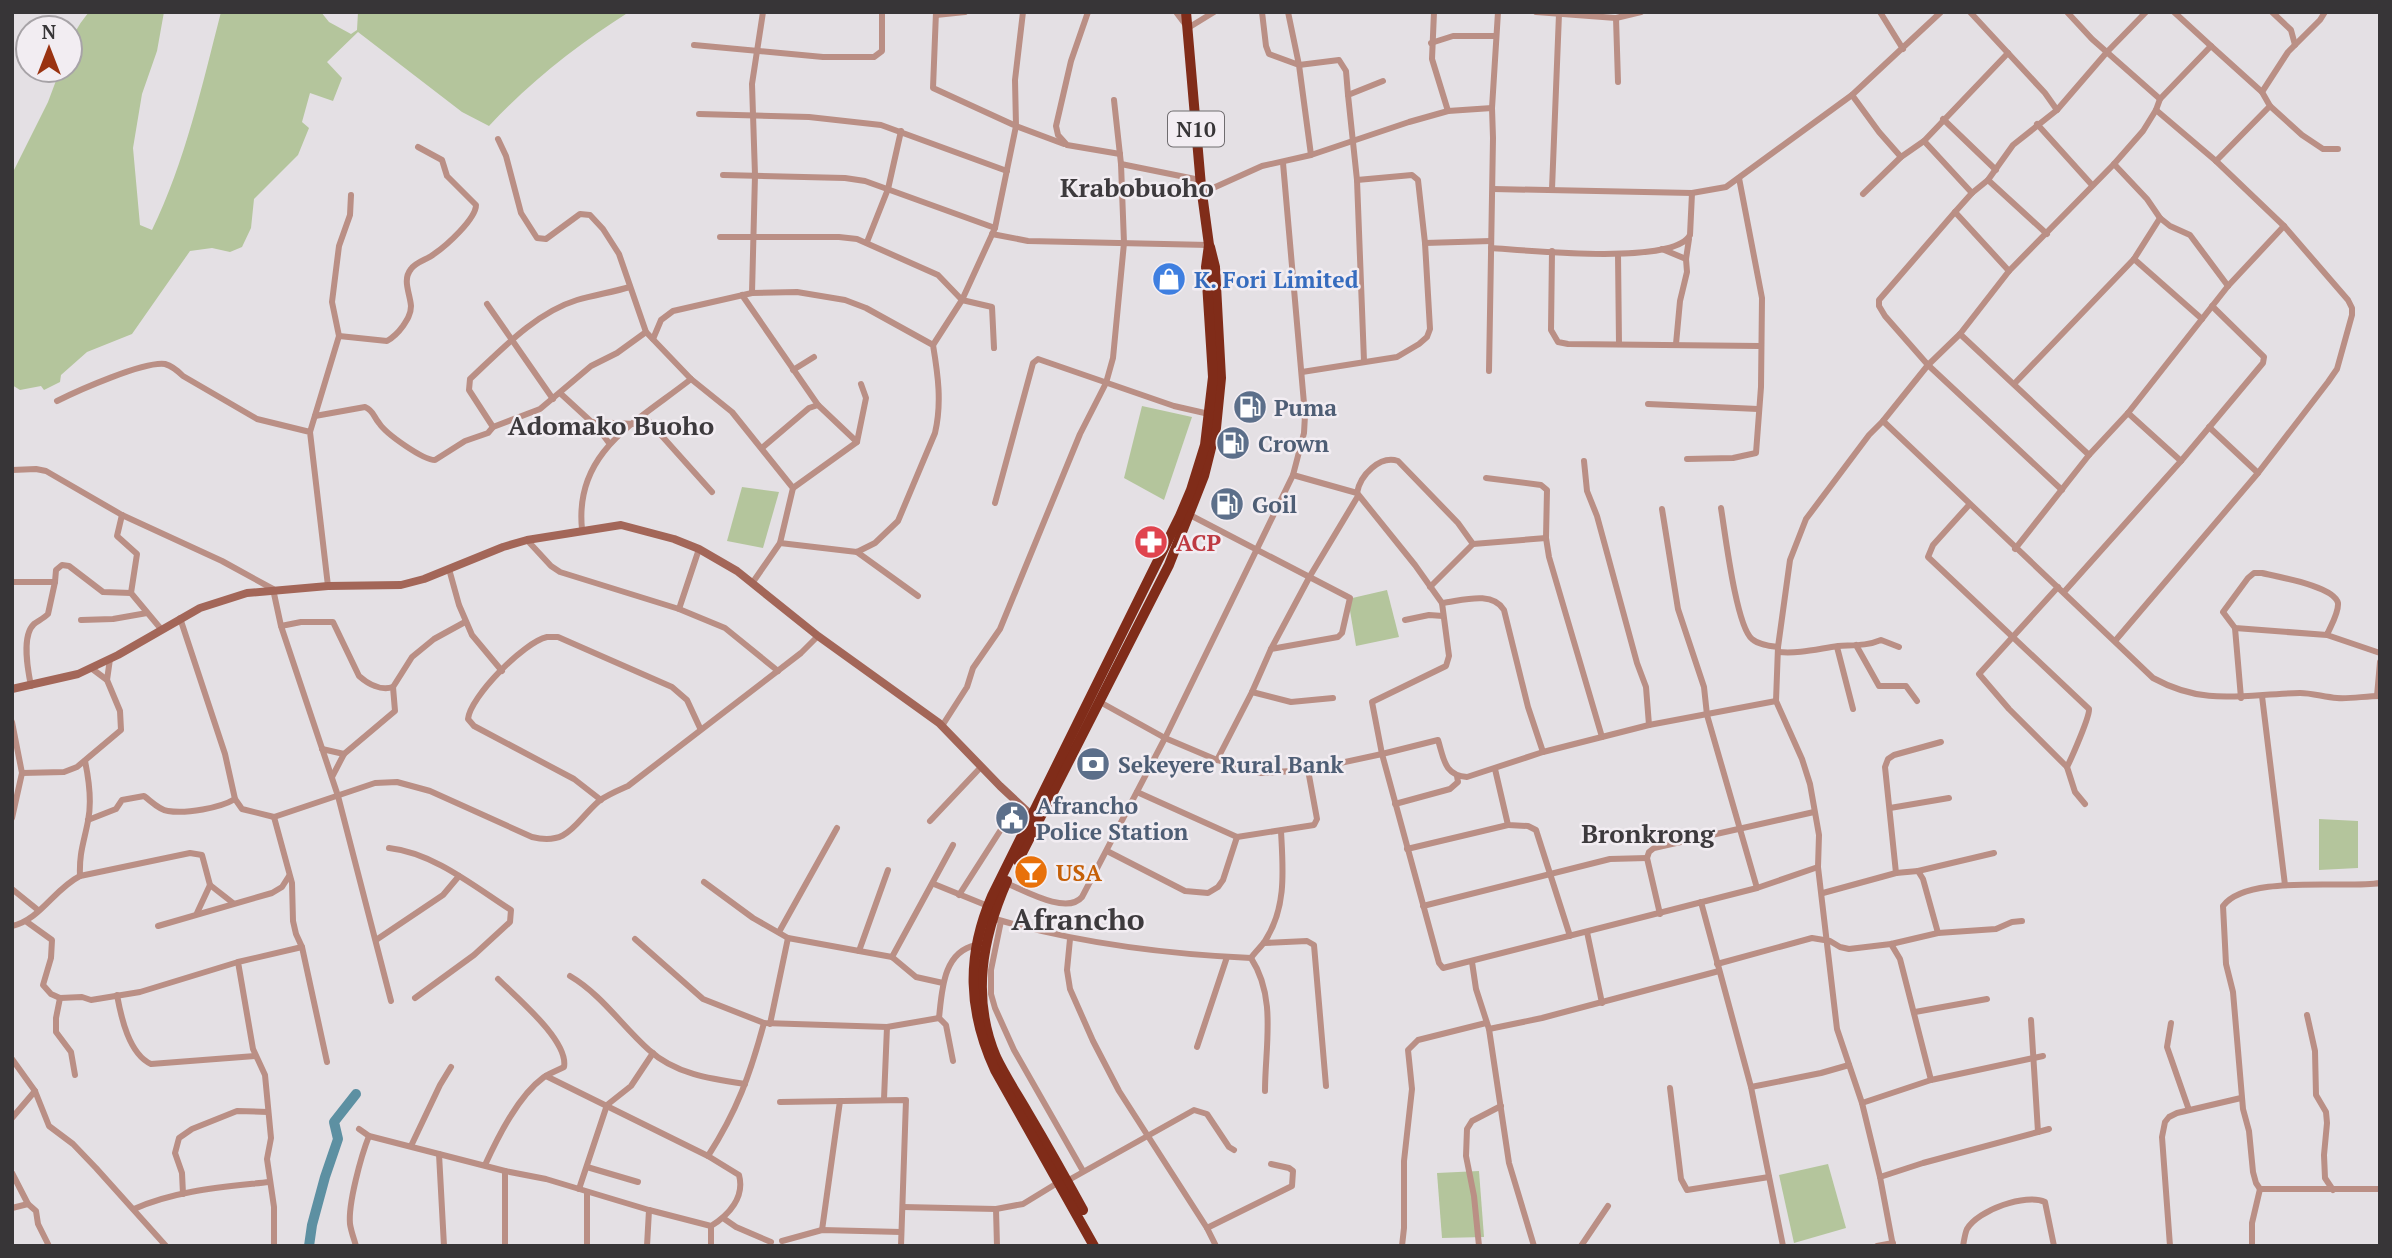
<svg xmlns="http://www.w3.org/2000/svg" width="2392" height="1258" viewBox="0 0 2392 1258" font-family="'PT Serif',serif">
<rect width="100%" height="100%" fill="#e4e0e4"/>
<g fill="#b4c59c">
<path d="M89,12H164L157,51L142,94L133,148L140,225L152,230C185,162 202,86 221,12H321L329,22L351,34L357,30L358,12H629C578,44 530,82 489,126L462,112L358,32L327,62L342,78L333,101L310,93L302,122L309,128L298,155L254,199L251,228L242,247L230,252L212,248L190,251L132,334L87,352L61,375L60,382L44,390L41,386L20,390L12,385V174L48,102L60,70H70C70,42 71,34 89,12Z"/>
<polygon points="1142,406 1192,417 1164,500 1124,478"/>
<polygon points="742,487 779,492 763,548 727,541"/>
<polygon points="1387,590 1399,637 1356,646 1348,599"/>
<polygon points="2319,819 2358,821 2358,868 2319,870"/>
<polygon points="1828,1164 1846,1228 1794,1243 1779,1175"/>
<polygon points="1479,1171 1484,1237 1442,1238 1437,1173"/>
</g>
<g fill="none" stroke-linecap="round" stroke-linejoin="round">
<polyline stroke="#5d90a2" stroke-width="10" points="309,1246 312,1225 325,1177 338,1139 334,1122 356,1094"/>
<g stroke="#ba8f85" stroke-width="6">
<polyline points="1023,12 1015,80 1016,126 1064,144"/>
<polyline points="1088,12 1071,61 1056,126 1058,135 1067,145 1120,154"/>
<polyline points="1176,12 1188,28 1214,12"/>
<polyline points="1262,12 1266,46 1269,54 1299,65 1311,155"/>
<polyline points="1288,12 1299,65 1339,60 1346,71 1348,95"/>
<polyline points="1434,12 1432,59 1448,111"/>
<polyline points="1536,12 1616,18 1641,12"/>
<polyline points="1880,12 1903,49"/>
<polyline points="1970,12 2045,93 2057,110 2107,52 2146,12"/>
<polyline points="2067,12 2092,39 2160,99 2211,46 2174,12"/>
<polyline points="2272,12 2291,30 2295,45"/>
<polyline points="936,15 965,12"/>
<polyline points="1616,18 1618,82"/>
<polyline points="1431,43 1453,36 1496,36"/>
<polyline points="694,45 823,57 874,57 882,51 882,12"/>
<polyline points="2211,46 2262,92 2288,52 2320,20 2325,12"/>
<polyline points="1852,95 1879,132 1901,157"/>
<polyline points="2270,106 2302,135 2323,149 2338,149"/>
<polyline points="1492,108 1498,12"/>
<polyline points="699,114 809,117 881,125 1007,171"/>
<polyline points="1943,119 1996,170"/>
<polyline points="2037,124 2092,185"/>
<polyline points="498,139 506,156 521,213 537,238 546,239 580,214 590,215 603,229 619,254 646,332 691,379 732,412 793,488 780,543 753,582"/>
<polyline points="1924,141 2008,53"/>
<polyline points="2216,161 2270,106 2262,92"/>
<polyline points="1121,164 1200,180"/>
<polyline points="2114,164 2147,199 2160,218 2170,226 2190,235 2228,286"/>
<polyline points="723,175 845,178 865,181 995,228"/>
<polyline points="1988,180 2047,234"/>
<polyline points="1493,189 1692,193 1726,187 1852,95 1941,12"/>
<polyline points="1552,189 1559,14"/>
<polyline points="1202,193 1262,166 1311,155 1409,122 1448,111 1492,108 1493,138 1489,371"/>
<polyline points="1863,194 1901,157 1924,141 1972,193"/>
<polyline points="1955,212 1879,300 1879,306 1885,316 1928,365 2062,490"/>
<polyline points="992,234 1028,241 1209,245"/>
<polyline points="720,237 839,237 857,239 938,275 962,300 992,307 994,348"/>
<polyline points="867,242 888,189 901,131"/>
<polyline points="1425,243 1491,241"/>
<path d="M1491,248C1525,250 1674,266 1690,235L1692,193"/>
<polyline points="1662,249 1686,259"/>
<polyline points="1552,251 1551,330 1558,342 1568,344 1760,346"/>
<polyline points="1618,254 1619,344"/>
<polyline points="2134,259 2202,319"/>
<polyline points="2009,271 1955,212 1972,193 1988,180 2013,145 2057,110"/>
<polyline points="752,293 755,175 752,84 763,12"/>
<polyline points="742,295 818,405"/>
<polyline points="487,304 553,399"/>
<polyline points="1960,334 2089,455"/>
<path d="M339,336L387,341C394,337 398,333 403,326C407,320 411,314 411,306C410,293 402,280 411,269C417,261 427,260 434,254C446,246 476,219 476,205L447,176L442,160L418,147"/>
<path d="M653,339L661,320L673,311L752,293L797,292L845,300L866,308L933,345C938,375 942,403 935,433L898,521L875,543L857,552L780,543"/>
<polyline points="1676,344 1680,301 1687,272 1686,259 1689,239"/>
<polyline points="933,345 962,300 995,228 1016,126 933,88 936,12"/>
<polyline points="1364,361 1357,180 1348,95 1383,81"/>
<polyline points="793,370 814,357"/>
<polyline points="1302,372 1397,357 1419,344 1427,337 1430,329 1425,243 1418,180 1412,175 1357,180"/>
<polyline points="2014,384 2134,259 2160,218"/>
<polyline points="560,393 597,427 609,443"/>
<path d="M57,401C77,391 144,361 165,364C172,366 178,371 183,376L257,419L310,432L328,586"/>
<polyline points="1648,404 1758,409"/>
<polyline points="2128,413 2181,461"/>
<path d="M315,416L365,407C374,411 373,416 379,423C386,434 423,460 435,460L465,441L488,433L493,427L540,409L591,366L617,353L646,332"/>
<polyline points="644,416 712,492"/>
<path d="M1883,421L2153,678C2206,707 2244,694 2300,693C2312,693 2324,697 2337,698C2351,699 2365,696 2380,696"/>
<polyline points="593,422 634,424"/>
<path d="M493,427L469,390L470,379C501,350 535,313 577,300C594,295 613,292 630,287"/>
<polyline points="2209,427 2258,473"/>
<polyline points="310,432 339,336 332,302 339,246 350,215 351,195"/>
<polyline points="762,448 809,408 818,405 857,442"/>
<polyline points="1687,459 1733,458 1756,453 1761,387 1762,298 1739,178"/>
<polyline points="1584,461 1587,491 1597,516 1637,663 1646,687 1649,725"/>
<polyline points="12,470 36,469 46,471 122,515 222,561 273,589 281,626 338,796 391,1001"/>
<path d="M1293,475L1357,493L1415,565L1442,603L1449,656L1446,666L1372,702L1382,754L1438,740C1444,759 1444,775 1467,777L1543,752L1649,725L1776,701"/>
<polyline points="1486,478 1541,485 1547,490 1546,538 1549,557 1602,737"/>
<polyline points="793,488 857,442 866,398 861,384"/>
<path d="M1357,493C1360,475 1380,455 1398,461L1458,523L1473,544"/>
<polyline points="995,503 1033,363 1038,359 1174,406 1209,414"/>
<path d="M1969,505L1933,545L1928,557L2089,709C2090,716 2072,757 2067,767"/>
<path d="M1721,508C1725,532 1736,626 1752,639C1759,645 1770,646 1778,647"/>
<polyline points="1662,509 1678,609 1704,687 1707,715 1757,888"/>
<polyline points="122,515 117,536 137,554 131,593 161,629"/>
<polyline points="1190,515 1350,598 1342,633 1338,637 1271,649 1252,692 1217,760"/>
<path d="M582,529C574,451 638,421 691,379"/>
<polyline points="527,540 551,566 560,572 679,609 725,628 778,671"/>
<polyline points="2015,549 2089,455 2128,413 2228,286 2284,226"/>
<polyline points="857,552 918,596"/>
<polyline points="449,569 459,605 472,635 502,671"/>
<polyline points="12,582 55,582 56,570 62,565 69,566 103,592 131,593"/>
<polyline points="1430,587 1473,544 1546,538"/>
<polyline points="2058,587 1979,674 2009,709 2067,767 2075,792 2085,804"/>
<polyline points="2064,592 2181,461 2263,363 2264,357 2212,306"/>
<path d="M1442,603C1461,601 1492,590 1504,610L1528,707L1543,752"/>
<polyline points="679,609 699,549"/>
<path d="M180,618L225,754L235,799L242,809L274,817L375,783L397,782L430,791L532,837C569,846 574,823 599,801C607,795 619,790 628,786L801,653L818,636"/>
<polyline points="81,620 113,619 147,613"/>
<polyline points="1405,620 1429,615 1443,616"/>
<path d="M281,626L301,622H333L359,676C368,684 381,691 393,687L412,657L434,639L465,622"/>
<polyline points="2235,628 2241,698"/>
<path d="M2327,635C2330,627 2339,613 2338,603C2334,586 2278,577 2262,573H2254L2248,578L2223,612L2235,628L2327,635L2380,653"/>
<polyline points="2115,641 2258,473 2328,382 2337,369 2352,315 2352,308 2348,300 2284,226 2216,161 2156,110"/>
<polyline points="1856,645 1879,686 1906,686 1917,701"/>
<polyline points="1837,647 1853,709"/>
<polyline points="1271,649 1310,576 1358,496"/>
<path d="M1778,652C1799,654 1817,649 1838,646C1853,645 1867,646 1881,640L1899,647"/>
<polyline points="107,680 110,659"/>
<path d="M31,686C28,671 21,636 34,624C38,621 44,618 48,614L55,582"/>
<polyline points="1252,692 1291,702 1333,698"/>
<polyline points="2262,696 2285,885"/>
<polyline points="2377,696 2380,662"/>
<polyline points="1100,702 1165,738 1217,760 1260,773 1308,770 1382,754 1439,963 1443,968 1757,888 1818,867"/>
<polyline points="12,722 22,773 12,818"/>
<polyline points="942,726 967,687 973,668 1000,629 1080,434 1106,383 1113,358 1124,243 1121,164 1114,100"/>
<polyline points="322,749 344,754"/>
<polyline points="1495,769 1508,825 1528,826 1536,830 1570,936"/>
<polyline points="22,773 64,772 77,767 121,730 120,711 107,680 91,668"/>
<polyline points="332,777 344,754 395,711 393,687"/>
<polyline points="1137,792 1237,837 1314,825 1317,819 1308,770"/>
<path d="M601,800L574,779L474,726L468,719C470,697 524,642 547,637C549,637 556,637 558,637L672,687L687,700L700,728"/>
<polyline points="1395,804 1450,789 1458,782 1457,776"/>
<polyline points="1890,808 1949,798"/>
<polyline points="274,817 292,883 293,921 296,934 302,947 327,1062"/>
<path d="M88,820L116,809L122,800L144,796C151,801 159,810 168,811C186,814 220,808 235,799"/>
<polyline points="930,821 981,767"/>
<path d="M389,848C434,853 475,887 511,910L510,922L474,955L415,998"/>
<polyline points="1407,849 1508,825"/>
<polyline points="1107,851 1185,891 1208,893 1218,887 1223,880 1237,837"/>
<polyline points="1918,871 1994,853"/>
<polyline points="1896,873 1885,767 1888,759 1894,755 1941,742"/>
<path d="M80,876C79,853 84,842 88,821C92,802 89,780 85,761"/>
<polyline points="704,882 753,918 788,938 892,957 916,977 943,983"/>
<path d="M1006,883C1025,891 1067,915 1082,897L1165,738L1293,475L1304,433L1305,415L1283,163"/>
<polyline points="934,884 988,906"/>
<polyline points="12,889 38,910"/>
<polyline points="1823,893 1896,873 1918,871 1923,879 1938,933"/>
<polyline points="959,895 1018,803"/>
<polyline points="1701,902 1751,1087 1783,1246"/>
<polyline points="1423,906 1610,859 1647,858"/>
<polyline points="197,913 210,885"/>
<polyline points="1660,914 1647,858 1649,852 1654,848 1814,812"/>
<path d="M992,918C1076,943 1164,954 1251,958C1277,998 1265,1046 1265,1091"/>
<polyline points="1001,921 991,970 991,994 995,1008 1014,1050 1083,1171"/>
<polyline points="27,922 52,940 51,958 43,985 51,994 60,998 82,997 91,1000 140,992 238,962"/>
<path d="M12,926C40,920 54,889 80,876L190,853L202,855L210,885L233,903"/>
<polyline points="158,926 272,893 282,887 289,876"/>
<polyline points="779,932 837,828"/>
<polyline points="1587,932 1602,1003"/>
<polyline points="635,939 703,999 764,1023 887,1027 939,1018"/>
<polyline points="1070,939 1067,970 1070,989 1093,1041 1119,1091 1207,1228 1216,1246"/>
<polyline points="376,940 443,895 459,876"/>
<polyline points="1264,943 1307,941 1314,945 1326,1086"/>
<polyline points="1891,944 1900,959 1931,1080"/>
<polyline points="859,951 888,870"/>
<polyline points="892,957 953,845"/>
<path d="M1251,958C1255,952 1261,947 1265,941C1287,907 1283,869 1281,831"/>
<polyline points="1472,962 1476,989 1489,1029 1509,1163 1534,1246"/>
<polyline points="1717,964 1812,938 1830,941 1840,947 1849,949 1891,944 1938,933 1996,929 2012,922 2022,921"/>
<path d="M570,976C602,995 621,1025 649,1050C675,1074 711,1079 745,1084"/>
<path d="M117,995C121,1017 129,1054 151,1064L255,1056"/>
<polyline points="60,998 56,1018 56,1032 71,1052 75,1075"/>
<polyline points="1915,1012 1987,999"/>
<polyline points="2307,1015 2315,1051 2316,1095 2326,1112 2327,1123 2324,1155 2325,1178 2333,1190"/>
<path d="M939,1018C942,990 943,952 976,945"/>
<polyline points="939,1018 946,1025 953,1061"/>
<polyline points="2031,1020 2038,1132"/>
<polyline points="2171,1023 2167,1047 2189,1110"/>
<polyline points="770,1024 788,938"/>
<polyline points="1489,1029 1542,1018 1719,971"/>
<polyline points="1197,1047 1227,957"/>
<polyline points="12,1059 35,1091 49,1126 73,1144 96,1168 166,1246"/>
<polyline points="1751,1087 1821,1073 1849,1065"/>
<polyline points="1670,1088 1681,1179 1687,1190 1769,1177"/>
<polyline points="884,1099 887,1027"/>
<polyline points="780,1102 906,1100 901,1246"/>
<polyline points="1862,1103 1931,1080 2043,1056"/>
<polyline points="12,1118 35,1091"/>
<path d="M359,1129L369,1136L505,1171L546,1179L649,1210L711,1226C729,1215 745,1197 739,1175L708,1156L546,1076"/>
<polyline points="411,1146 440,1085 451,1067"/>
<polyline points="439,1154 444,1246"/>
<path d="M708,1156C737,1111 750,1075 764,1023"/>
<path d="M485,1165C498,1137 518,1096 544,1077C550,1073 558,1070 564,1067C569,1041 516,997 498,979"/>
<polyline points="587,1167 638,1182"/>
<polyline points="505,1171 505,1246"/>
<polyline points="12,1173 28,1204 36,1211 38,1224 49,1246"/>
<polyline points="1880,1177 1923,1163 2049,1129"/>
<polyline points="1067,1181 1194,1110 1207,1114 1229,1147 1234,1150"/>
<polyline points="579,1189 607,1105 631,1086 653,1053"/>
<path d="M2260,1189L2256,1183L2253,1172L2249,1131L2243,1109L2233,992L2226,964L2223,906C2247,874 2343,889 2380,883"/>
<polyline points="2260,1189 2380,1189"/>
<polyline points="183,1194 182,1173 175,1153 179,1138 192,1129 237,1111 268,1112"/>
<polyline points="903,1207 996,1209 1023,1204 1059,1182"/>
<polyline points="12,1208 28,1204"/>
<path d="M134,1209C176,1190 224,1187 269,1182"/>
<polyline points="996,1209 997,1246"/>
<polyline points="723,1218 736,1227 771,1242"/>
<polyline points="1207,1228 1292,1186 1293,1171 1289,1168 1271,1164"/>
<polyline points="822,1230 840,1101"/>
<polyline points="782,1241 822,1230 901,1232"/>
<polyline points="274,1246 274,1207 267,1159 271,1138 265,1075 253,1049 238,962 302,947"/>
<path d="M356,1246C354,1239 351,1231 350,1224C348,1204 361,1156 369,1136"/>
<polyline points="587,1246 587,1192"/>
<polyline points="647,1246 649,1210"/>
<polyline points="711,1246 711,1226"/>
<polyline points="1402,1246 1404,1228 1404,1161 1412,1089 1408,1050 1418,1040 1486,1023"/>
<polyline points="1479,1246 1474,1196 1466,1156 1467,1129 1472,1121 1501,1106"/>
<polyline points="1581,1246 1608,1206"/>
<polyline points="1877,1246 1893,1243"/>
<polyline points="1893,1246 1880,1177 1862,1103 1837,1029 1818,867 1819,835 1810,784 1802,759 1776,701 1778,647 1790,560 1806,519 1869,435 1883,421 1928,365 1960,334 2009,271 2114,164 2143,131 2156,110 2160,99"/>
<path d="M1963,1246C1964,1241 1965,1233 1967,1229C1978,1210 2026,1193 2045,1202L2054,1246"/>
<polyline points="2170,1246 2162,1137 2165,1122 2169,1117 2177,1113 2241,1098"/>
<polyline points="2252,1246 2252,1223 2260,1189"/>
</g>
<polyline stroke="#a36658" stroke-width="8" points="12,689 78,674 118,655 200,608 247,593 328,586 401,585 424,579 503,547 527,540 621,525 674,539 699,549 737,571 818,636 939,723 1000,786 1031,815"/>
<g stroke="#802c19" stroke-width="10">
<polyline points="1018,861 1169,565 1204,476 1216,428 1221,378 1215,267 1210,247"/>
<path d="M1007,881C982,938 971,998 996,1057C1005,1076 1017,1094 1028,1113C1047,1145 1065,1177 1083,1210"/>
<path d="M1094,1246L995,1070C968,1011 966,956 992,896L1180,516L1191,490L1205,445L1213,377L1206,267L1209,245L1201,186L1186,12"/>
</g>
</g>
<defs>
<g id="shop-disc" transform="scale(1.75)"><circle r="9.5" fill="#3f7fe0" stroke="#f2edf2"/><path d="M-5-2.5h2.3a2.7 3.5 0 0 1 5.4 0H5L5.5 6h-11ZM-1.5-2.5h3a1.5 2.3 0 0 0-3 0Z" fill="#fff"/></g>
<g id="fuel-disc" transform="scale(1.75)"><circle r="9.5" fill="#5c6f8a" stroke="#f2edf2"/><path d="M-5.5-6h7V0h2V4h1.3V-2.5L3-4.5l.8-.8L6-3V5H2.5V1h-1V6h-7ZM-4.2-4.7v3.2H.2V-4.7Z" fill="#fff"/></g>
<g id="pharmacy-disc" transform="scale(1.75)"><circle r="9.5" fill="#e0444e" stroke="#f2edf2"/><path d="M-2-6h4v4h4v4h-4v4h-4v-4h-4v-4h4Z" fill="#fff"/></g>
<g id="bank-disc" transform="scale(1.75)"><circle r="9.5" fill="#5c6f8a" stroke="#f2edf2"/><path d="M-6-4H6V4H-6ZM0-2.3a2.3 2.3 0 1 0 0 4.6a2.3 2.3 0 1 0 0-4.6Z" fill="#fff"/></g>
<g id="civic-disc" transform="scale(1.75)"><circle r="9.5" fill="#5c6f8a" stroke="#f2edf2"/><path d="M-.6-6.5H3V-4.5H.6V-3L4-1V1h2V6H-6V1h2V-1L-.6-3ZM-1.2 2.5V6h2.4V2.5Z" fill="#fff"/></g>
<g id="bar-disc" transform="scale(1.75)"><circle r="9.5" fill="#e8710a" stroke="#f2edf2"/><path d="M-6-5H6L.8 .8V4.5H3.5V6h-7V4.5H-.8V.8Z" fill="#fff"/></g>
</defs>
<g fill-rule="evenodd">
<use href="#shop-disc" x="1169" y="279"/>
<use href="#fuel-disc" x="1250" y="407"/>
<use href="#fuel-disc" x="1233" y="443"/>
<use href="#fuel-disc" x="1227" y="504"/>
<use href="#pharmacy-disc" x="1151" y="542"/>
<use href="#bank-disc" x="1093" y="764"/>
<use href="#civic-disc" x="1012" y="818"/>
<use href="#bar-disc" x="1031" y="872"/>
</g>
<g text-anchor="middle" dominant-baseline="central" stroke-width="5" stroke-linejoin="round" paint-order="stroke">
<rect fill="#f2edf2" stroke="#6f6c6f" stroke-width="2" x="1168" y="111.5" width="56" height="35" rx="5"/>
<g font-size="21" font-weight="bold" fill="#373537">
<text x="1196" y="129">N10</text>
</g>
<g font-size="23" font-weight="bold" fill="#366cbe" stroke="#f2edf2" text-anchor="start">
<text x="1194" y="279">K. Fori Limited</text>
</g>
<g font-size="23" font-weight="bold" fill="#4e5e75" stroke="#f2edf2" text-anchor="start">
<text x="1274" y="407">Puma</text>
<text x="1258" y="443">Crown</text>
<text x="1252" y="504">Goil</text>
<text x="1118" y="764">Sekeyere Rural Bank</text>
<text x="1036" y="805">Afrancho<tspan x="1036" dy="26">Police Station</tspan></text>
</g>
<g font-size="23" font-weight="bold" fill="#be3a42" stroke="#f2edf2" text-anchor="start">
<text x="1176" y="542">ACP</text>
</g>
<g font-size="23" font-weight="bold" fill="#c56008" stroke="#f2edf2" text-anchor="start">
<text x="1056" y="872">USA</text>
</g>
<g font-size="26" font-weight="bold" fill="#3d3a3d" stroke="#f2edf2">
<text x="1137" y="187">Krabobuoho</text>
<text x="611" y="425">Adomako Buoho</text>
<text x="1648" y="833">Bronkrong</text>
</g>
<g font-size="30" font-weight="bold" fill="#3d3a3d" stroke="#f2edf2">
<text x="1078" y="919">Afrancho</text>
</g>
</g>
<rect width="2392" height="1258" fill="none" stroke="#373537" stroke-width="28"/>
<g transform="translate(49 49)"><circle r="33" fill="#f2edf2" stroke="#a7a3a7" stroke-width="2"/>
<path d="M0-5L12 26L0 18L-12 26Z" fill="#9a3311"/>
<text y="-10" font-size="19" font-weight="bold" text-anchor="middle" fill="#373537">N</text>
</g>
</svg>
